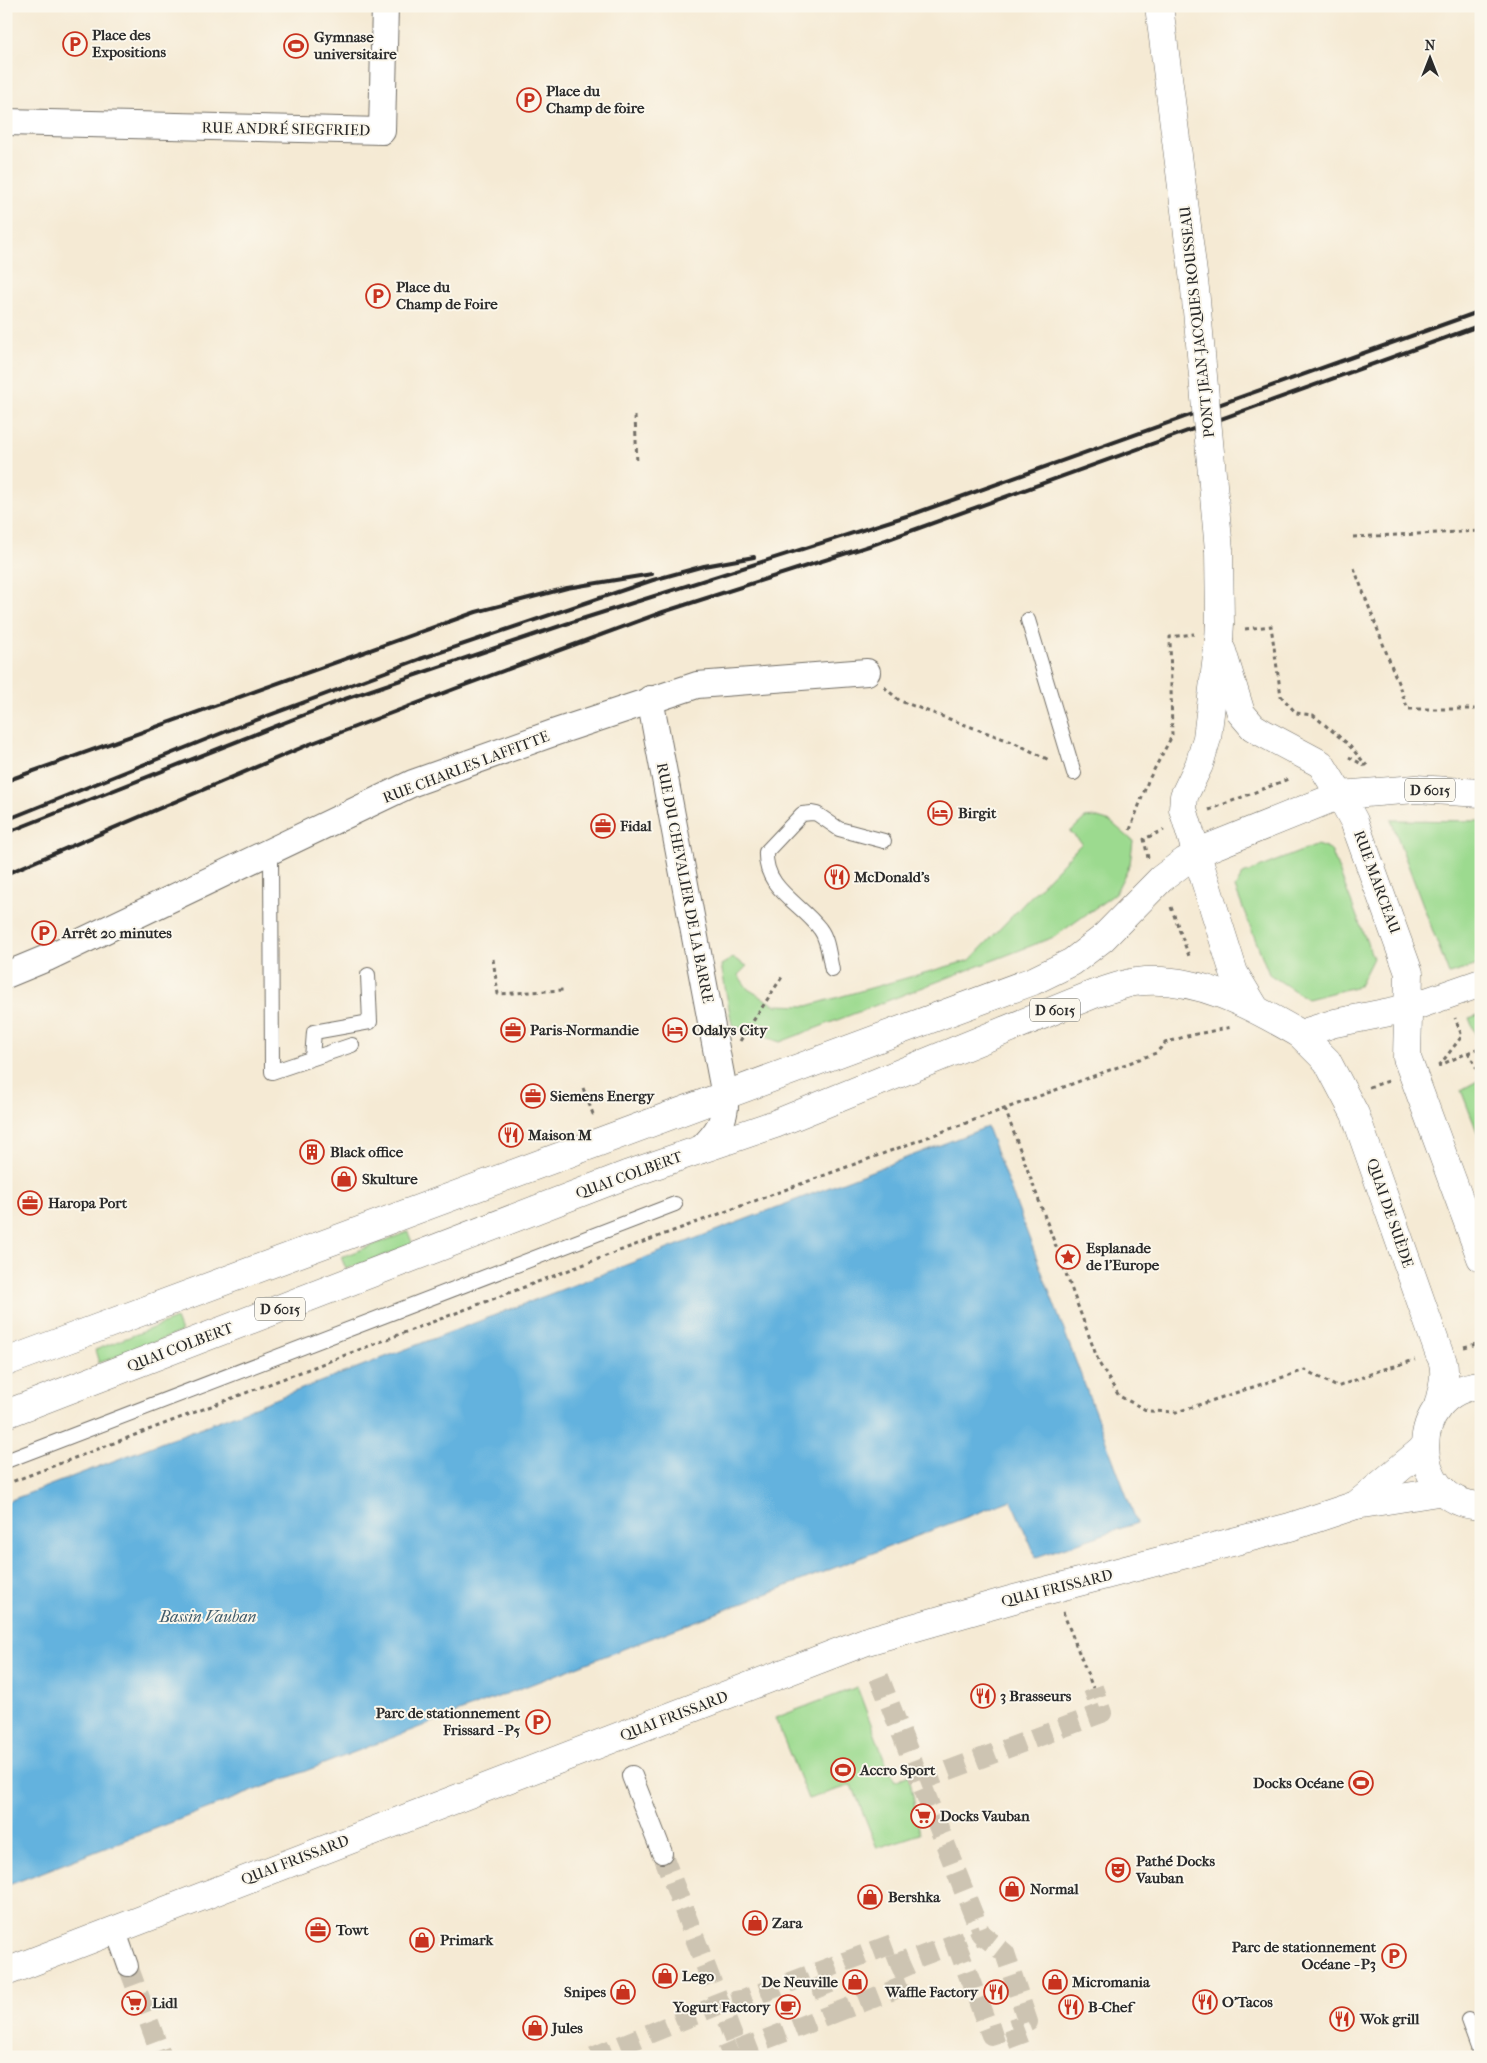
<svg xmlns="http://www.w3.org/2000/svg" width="1487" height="2063" viewBox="0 0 1487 2063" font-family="'IM FELL French Canon',serif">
<rect width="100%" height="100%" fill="#fbf7ec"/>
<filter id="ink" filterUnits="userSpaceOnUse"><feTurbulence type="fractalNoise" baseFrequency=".02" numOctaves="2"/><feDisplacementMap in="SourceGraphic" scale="10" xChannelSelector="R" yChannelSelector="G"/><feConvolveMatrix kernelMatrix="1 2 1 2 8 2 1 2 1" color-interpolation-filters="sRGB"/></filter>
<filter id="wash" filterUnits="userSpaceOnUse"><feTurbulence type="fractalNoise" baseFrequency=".0096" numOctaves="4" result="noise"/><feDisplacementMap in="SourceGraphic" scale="20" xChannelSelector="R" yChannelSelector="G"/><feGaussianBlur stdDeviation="1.12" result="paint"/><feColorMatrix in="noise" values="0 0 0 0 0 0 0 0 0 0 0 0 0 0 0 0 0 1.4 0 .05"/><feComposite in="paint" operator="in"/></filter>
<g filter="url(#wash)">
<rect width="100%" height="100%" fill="#f5ead4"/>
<g fill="#9cda8f" stroke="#64825d">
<polygon points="1094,817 1111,822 1133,841 1130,864 1115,894 1054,937 780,1042 732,1025 721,965 733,958 747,966 738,975 748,989 775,1005 807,1006 970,960 1082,843 1070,832 1085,818"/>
<polygon points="1391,820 1481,821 1481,964 1449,974"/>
<polygon points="1317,845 1331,850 1373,958 1359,986 1307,999 1269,974 1235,888 1243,874"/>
<polygon points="1481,1014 1481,1048 1469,1018"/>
<polygon points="1481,1079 1481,1142 1461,1090"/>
<polygon points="408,1232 413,1245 346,1269 341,1257"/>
<polygon points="176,1319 181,1332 99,1363 95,1350"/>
<polygon points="857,1687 887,1766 895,1781 909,1775 920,1834 877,1848 852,1785 808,1799 775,1718"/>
</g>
<polygon fill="#64b2de" stroke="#486e84" points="987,1127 1137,1523 1036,1557 1011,1500 6,1886 6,1502"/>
</g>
<g filter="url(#ink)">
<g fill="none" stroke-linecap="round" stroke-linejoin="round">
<g stroke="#cdc4b2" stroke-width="20" stroke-dasharray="20 10" stroke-linecap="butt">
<polyline points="879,1677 981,1934 1005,1953 1028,2022 1013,2028"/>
<polyline points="920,1781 1102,1713 1093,1688"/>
<polyline points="662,1853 738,2050 722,2057"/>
<polyline points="956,1943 991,2035 1013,2028 1024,2057"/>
<polyline points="128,1966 162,2057"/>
<polyline points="832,2014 909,1984 900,1964"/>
<polyline points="738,2050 832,2014 816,1973"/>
<polyline points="593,2057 721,2004 745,1999 892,1944 900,1964 981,1934"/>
</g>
<g stroke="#726e66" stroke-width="16">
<g id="service">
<polyline points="1028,620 1074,773"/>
<polyline points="271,850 272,1072 352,1045"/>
<path d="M832,970C829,957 828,939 820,929C801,903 764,889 766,852L802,814L812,813L817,814L839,829L884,841"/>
<polyline points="312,1058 314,1032 370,1022 368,975"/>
<polyline points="6,1461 675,1204"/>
<polyline points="1468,2020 1480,2053"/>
</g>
</g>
<g stroke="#726e66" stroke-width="22">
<g id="pedestrian">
<polyline points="632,1776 662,1853"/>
<polyline points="115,1929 128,1966"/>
</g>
</g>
<g stroke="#726e66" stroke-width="28">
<g id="minor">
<polyline points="6,122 382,131 385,6"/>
<path d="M650,699L725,1096C727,1120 717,1133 700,1150"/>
<polyline points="6,975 47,958 413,783 556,732 697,685 867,672"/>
</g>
</g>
<g stroke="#726e66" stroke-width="29">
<g id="tertiary">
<polyline points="1219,550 1220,623"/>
<polyline points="1222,651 1241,713 1253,727 1263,733 1321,764 1340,795"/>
<polyline points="1197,855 1183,809 1184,796 1199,765 1207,738 1219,640"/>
<polyline points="1356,1505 1424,1448"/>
<polyline points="6,1972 867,1641 1014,1599 1290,1527 1356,1505 1444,1491"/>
</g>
</g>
<g stroke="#726e66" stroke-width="29">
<g id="secondary">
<polyline points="1340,795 1354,821 1409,973 1407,1058 1481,1258"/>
<polyline points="1197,855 1234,973 1255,1008"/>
<path d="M1300,1034L1327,1061L1355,1114L1439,1353C1449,1369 1442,1389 1438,1406"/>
<path d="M1481,1385C1406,1391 1407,1503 1481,1506"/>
</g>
</g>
<g stroke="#726e66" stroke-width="29">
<g id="primary">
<polyline points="6,1362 1033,981 1072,962 1102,939 1161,879 1185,861 1211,847 1340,795 1416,789 1481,793"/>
<path d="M6,1414L626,1175L775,1124L1094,994C1108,990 1122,984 1135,982C1195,974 1250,1005 1300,1034L1335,1023L1409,1008L1481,983"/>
</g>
</g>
<g stroke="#726e66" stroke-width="3" stroke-dasharray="4 4" stroke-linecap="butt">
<polyline points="635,416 637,464"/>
<polyline points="1353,537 1481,531"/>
<polyline points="1354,568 1408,709 1481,709"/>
<polyline points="1245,629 1271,626 1281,696 1296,713 1313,715 1348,744 1367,766"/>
<polyline points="884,687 900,701 1015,743 1051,761"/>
<polyline points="1349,757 1365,766"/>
<polyline points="1209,810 1291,778"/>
<polyline points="1130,830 1148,781 1172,736 1170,637 1194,634"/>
<polyline points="1148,858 1144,839 1164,830"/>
<polyline points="1171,907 1190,959"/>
<polyline points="493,959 498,994 564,990"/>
<polyline points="740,1041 782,977"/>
<polyline points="1468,1052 1481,1076"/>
<polyline points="1438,1066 1481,1047"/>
<polyline points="1439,1066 1462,1036 1455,1018"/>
<polyline points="1369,1087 1389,1081"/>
<polyline points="583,1088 593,1114 597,1113"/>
<polyline points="1005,1109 1099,1363 1119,1396 1148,1411 1177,1412 1305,1370 1337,1387 1381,1370 1415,1360"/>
<polyline points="1464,1347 1481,1343"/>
<polyline points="6,1484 627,1248 1156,1053 1165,1043 1187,1036 1232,1027"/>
<polyline points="1063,1612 1093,1688"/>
</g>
<use href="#service" stroke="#fff" stroke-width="14"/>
<use href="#pedestrian" stroke="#fff" stroke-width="20"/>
<use href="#minor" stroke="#fff" stroke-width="26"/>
<use href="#tertiary" stroke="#fff" stroke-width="28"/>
<use href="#secondary" stroke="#fff" stroke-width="28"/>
<use href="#primary" stroke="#fff" stroke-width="28"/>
<g stroke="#2b2b2b" stroke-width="4">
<polyline points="6,781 476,612 567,588 652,574"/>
<polyline points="6,820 227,731 420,659 653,580 704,566 754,557"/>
<polyline points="6,833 339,701 566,624 916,513 1481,311"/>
<polyline points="6,874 310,744 457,688 663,612 872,545 1481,325"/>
</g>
<g stroke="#726e66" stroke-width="29" stroke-linecap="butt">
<g id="tertiary-bridge">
<polyline points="1159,6 1195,289 1219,550"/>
<polyline points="1219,640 1220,623"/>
</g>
</g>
<use href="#tertiary-bridge" stroke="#fff" stroke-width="28"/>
</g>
</g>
<defs>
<g id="parking-ring" transform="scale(1.25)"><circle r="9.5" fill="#fbf7ec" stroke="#c8321e" stroke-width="1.5"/><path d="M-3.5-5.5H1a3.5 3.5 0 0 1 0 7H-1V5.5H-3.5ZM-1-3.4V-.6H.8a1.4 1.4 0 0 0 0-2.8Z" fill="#c8321e"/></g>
<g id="stadium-ring" transform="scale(1.25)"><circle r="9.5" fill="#fbf7ec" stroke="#c8321e" stroke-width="1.5"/><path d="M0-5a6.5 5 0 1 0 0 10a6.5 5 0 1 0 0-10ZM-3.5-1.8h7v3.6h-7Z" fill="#c8321e"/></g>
<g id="hotel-ring" transform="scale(1.25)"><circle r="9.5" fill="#fbf7ec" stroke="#c8321e" stroke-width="1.5"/><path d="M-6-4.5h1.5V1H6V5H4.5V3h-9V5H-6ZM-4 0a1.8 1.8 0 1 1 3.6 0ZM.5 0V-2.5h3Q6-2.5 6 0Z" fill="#c8321e"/></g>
<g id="office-ring" transform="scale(1.25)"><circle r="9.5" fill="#fbf7ec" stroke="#c8321e" stroke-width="1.5"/><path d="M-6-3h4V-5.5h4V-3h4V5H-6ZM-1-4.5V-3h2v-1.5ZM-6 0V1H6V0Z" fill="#c8321e"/></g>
<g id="restaurant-ring" transform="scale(1.25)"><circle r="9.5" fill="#fbf7ec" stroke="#c8321e" stroke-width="1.5"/><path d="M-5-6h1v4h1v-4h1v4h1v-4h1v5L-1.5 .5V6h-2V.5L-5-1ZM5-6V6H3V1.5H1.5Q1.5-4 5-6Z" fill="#c8321e"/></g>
<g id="building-ring" transform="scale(1.25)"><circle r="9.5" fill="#fbf7ec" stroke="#c8321e" stroke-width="1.5"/><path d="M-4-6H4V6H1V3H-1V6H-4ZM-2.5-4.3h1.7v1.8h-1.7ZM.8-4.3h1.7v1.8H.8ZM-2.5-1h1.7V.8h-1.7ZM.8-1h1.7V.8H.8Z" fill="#c8321e"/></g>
<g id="shop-ring" transform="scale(1.25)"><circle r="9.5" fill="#fbf7ec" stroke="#c8321e" stroke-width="1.5"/><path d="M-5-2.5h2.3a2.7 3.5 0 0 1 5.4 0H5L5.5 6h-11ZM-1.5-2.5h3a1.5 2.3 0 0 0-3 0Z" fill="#c8321e"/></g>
<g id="sight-ring" transform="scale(1.25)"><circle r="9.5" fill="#fbf7ec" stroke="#c8321e" stroke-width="1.5"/><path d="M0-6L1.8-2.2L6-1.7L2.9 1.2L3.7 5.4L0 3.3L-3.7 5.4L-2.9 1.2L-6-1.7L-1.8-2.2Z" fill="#c8321e"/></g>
<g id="supermarket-ring" transform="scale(1.25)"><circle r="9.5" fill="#fbf7ec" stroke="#c8321e" stroke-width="1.5"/><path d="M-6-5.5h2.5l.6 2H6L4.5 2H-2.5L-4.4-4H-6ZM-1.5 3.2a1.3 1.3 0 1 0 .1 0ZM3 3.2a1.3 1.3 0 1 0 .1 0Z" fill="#c8321e"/></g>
<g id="theatre-ring" transform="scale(1.25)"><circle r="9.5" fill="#fbf7ec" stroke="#c8321e" stroke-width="1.5"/><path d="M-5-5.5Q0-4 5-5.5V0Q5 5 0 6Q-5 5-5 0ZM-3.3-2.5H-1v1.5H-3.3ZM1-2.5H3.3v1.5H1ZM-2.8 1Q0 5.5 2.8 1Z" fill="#c8321e"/></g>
<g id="cafe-ring" transform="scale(1.25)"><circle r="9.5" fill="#fbf7ec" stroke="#c8321e" stroke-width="1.5"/><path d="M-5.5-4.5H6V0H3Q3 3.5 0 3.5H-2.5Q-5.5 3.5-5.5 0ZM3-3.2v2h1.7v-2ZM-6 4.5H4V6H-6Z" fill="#c8321e"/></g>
</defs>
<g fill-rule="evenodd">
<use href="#parking-ring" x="75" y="44"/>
<use href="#stadium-ring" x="296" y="46"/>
<use href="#parking-ring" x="529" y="100"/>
<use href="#parking-ring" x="378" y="296"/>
<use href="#hotel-ring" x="940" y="813"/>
<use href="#office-ring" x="603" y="826"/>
<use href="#restaurant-ring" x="837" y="877"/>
<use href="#parking-ring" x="44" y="933"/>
<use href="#office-ring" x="513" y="1030"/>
<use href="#hotel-ring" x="675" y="1030"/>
<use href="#office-ring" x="533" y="1096"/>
<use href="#restaurant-ring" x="511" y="1135"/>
<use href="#building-ring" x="312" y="1152"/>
<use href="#shop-ring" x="344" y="1179"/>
<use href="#office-ring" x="30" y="1203"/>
<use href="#sight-ring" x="1068" y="1257"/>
<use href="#restaurant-ring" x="983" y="1696"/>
<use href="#parking-ring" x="538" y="1722"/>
<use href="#stadium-ring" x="843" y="1770"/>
<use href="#stadium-ring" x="1361" y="1783"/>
<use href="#supermarket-ring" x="923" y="1816"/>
<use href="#theatre-ring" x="1118" y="1870"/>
<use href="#shop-ring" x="1012" y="1889"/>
<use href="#shop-ring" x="870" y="1897"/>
<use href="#shop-ring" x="755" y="1923"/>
<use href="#office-ring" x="318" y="1930"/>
<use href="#shop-ring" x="422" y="1940"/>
<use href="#parking-ring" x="1394" y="1956"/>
<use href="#shop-ring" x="665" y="1976"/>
<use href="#shop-ring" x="855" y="1982"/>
<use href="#shop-ring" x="1055" y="1982"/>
<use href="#shop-ring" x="623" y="1992"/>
<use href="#restaurant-ring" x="996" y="1992"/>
<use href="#restaurant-ring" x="1205" y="2002"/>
<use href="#supermarket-ring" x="134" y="2003"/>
<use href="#cafe-ring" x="788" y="2007"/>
<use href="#restaurant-ring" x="1071" y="2007"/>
<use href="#restaurant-ring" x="1342" y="2019"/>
<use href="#shop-ring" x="535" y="2028"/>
</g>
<g text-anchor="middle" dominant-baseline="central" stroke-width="4" stroke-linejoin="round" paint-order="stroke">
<g fill="#fbf7ec" stroke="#696865" stroke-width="1">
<rect x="1405" y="778.5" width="50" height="23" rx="4"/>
<rect x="1030" y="998.5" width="50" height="23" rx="4"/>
<rect x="255" y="1297.5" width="50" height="23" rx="4"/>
</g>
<g font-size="14" font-weight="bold" fill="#2b2b2b">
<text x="1430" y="790">D 6015</text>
<text x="1055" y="1010">D 6015</text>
<text x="280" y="1309">D 6015</text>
</g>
<g font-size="15" font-weight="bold" fill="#2b2b2b" stroke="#fbf7ec" text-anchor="start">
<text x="92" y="35">Place des<tspan x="92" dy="17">Expositions</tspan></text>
<text x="314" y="37">Gymnase<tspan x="314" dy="17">universitaire</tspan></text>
<text x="546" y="91">Place du<tspan x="546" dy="17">Champ de foire</tspan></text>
<text x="396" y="287">Place du<tspan x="396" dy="17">Champ de Foire</tspan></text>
<text x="958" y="813">Birgit</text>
<text x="620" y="826">Fidal</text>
<text x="854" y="877">McDonald's</text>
<text x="62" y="933">Arrêt 20 minutes</text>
<text x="530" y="1030">Paris-Normandie</text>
<text x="692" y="1030">Odalys City</text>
<text x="550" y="1096">Siemens Energy</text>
<text x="528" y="1135">Maison M</text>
<text x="330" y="1152">Black office</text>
<text x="362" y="1179">Skulture</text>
<text x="48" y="1203">Haropa Port</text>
<text x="1086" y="1248">Esplanade<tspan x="1086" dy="17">de l'Europe</tspan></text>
<text x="1000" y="1696">3 Brasseurs</text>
<text x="520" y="1713" text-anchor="end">Parc de stationnement<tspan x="520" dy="17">Frissard - P5</tspan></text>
<text x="860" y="1770">Accro Sport</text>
<text x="1344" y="1783" text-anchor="end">Docks Océane</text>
<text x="940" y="1816">Docks Vauban</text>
<text x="1136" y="1861">Pathé Docks<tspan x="1136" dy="17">Vauban</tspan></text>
<text x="1030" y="1889">Normal</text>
<text x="888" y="1897">Bershka</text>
<text x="772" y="1923">Zara</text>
<text x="336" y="1930">Towt</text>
<text x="440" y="1940">Primark</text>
<text x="1376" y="1947" text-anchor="end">Parc de stationnement<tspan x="1376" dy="17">Océane - P3</tspan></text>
<text x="682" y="1976">Lego</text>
<text x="838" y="1982" text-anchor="end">De Neuville</text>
<text x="1072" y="1982">Micromania</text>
<text x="606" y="1992" text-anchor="end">Snipes</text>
<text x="978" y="1992" text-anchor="end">Waffle Factory</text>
<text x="1222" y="2002">O'Tacos</text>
<text x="152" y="2003">Lidl</text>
<text x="770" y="2007" text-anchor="end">Yogurt Factory</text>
<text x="1088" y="2007">B-Chef</text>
<text x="1360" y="2019">Wok grill</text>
<text x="552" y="2028">Jules</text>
</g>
<g font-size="15" fill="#2b2b2b" stroke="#fbf7ec">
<text transform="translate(286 129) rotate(1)">RUE ANDRÉ SIEGFRIED</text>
<text transform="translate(1197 322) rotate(-96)">PONT JEAN-JACQUES ROUSSEAU</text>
<text transform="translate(466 767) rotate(-21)">RUE CHARLES LAFFITTE</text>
<text transform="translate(1377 882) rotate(70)">RUE MARCEAU</text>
<text transform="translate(685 883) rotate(79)">RUE DU CHEVALIER DE LA BARRE</text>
<text transform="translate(629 1175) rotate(-20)">QUAI COLBERT</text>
<text transform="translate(1390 1213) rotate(71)">QUAI DE SUÈDE</text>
<text transform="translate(180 1347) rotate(-21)">QUAI COLBERT</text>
<text transform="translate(1057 1588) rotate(-14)">QUAI FRISSARD</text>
<text transform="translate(674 1716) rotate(-21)">QUAI FRISSARD</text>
<text transform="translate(295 1860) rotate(-21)">QUAI FRISSARD</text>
</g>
<g font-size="16" font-style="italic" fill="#3f5a6a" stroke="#fbf7ec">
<text x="208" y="1616">Bassin Vauban</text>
</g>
</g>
<rect width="1487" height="2063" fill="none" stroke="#fbf7ec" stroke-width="25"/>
<g transform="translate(1430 58)" stroke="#fbf7ec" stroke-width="4" paint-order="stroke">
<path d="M0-4L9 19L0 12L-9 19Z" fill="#2b2b2b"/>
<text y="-8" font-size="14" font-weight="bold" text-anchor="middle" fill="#2b2b2b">N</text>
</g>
</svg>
